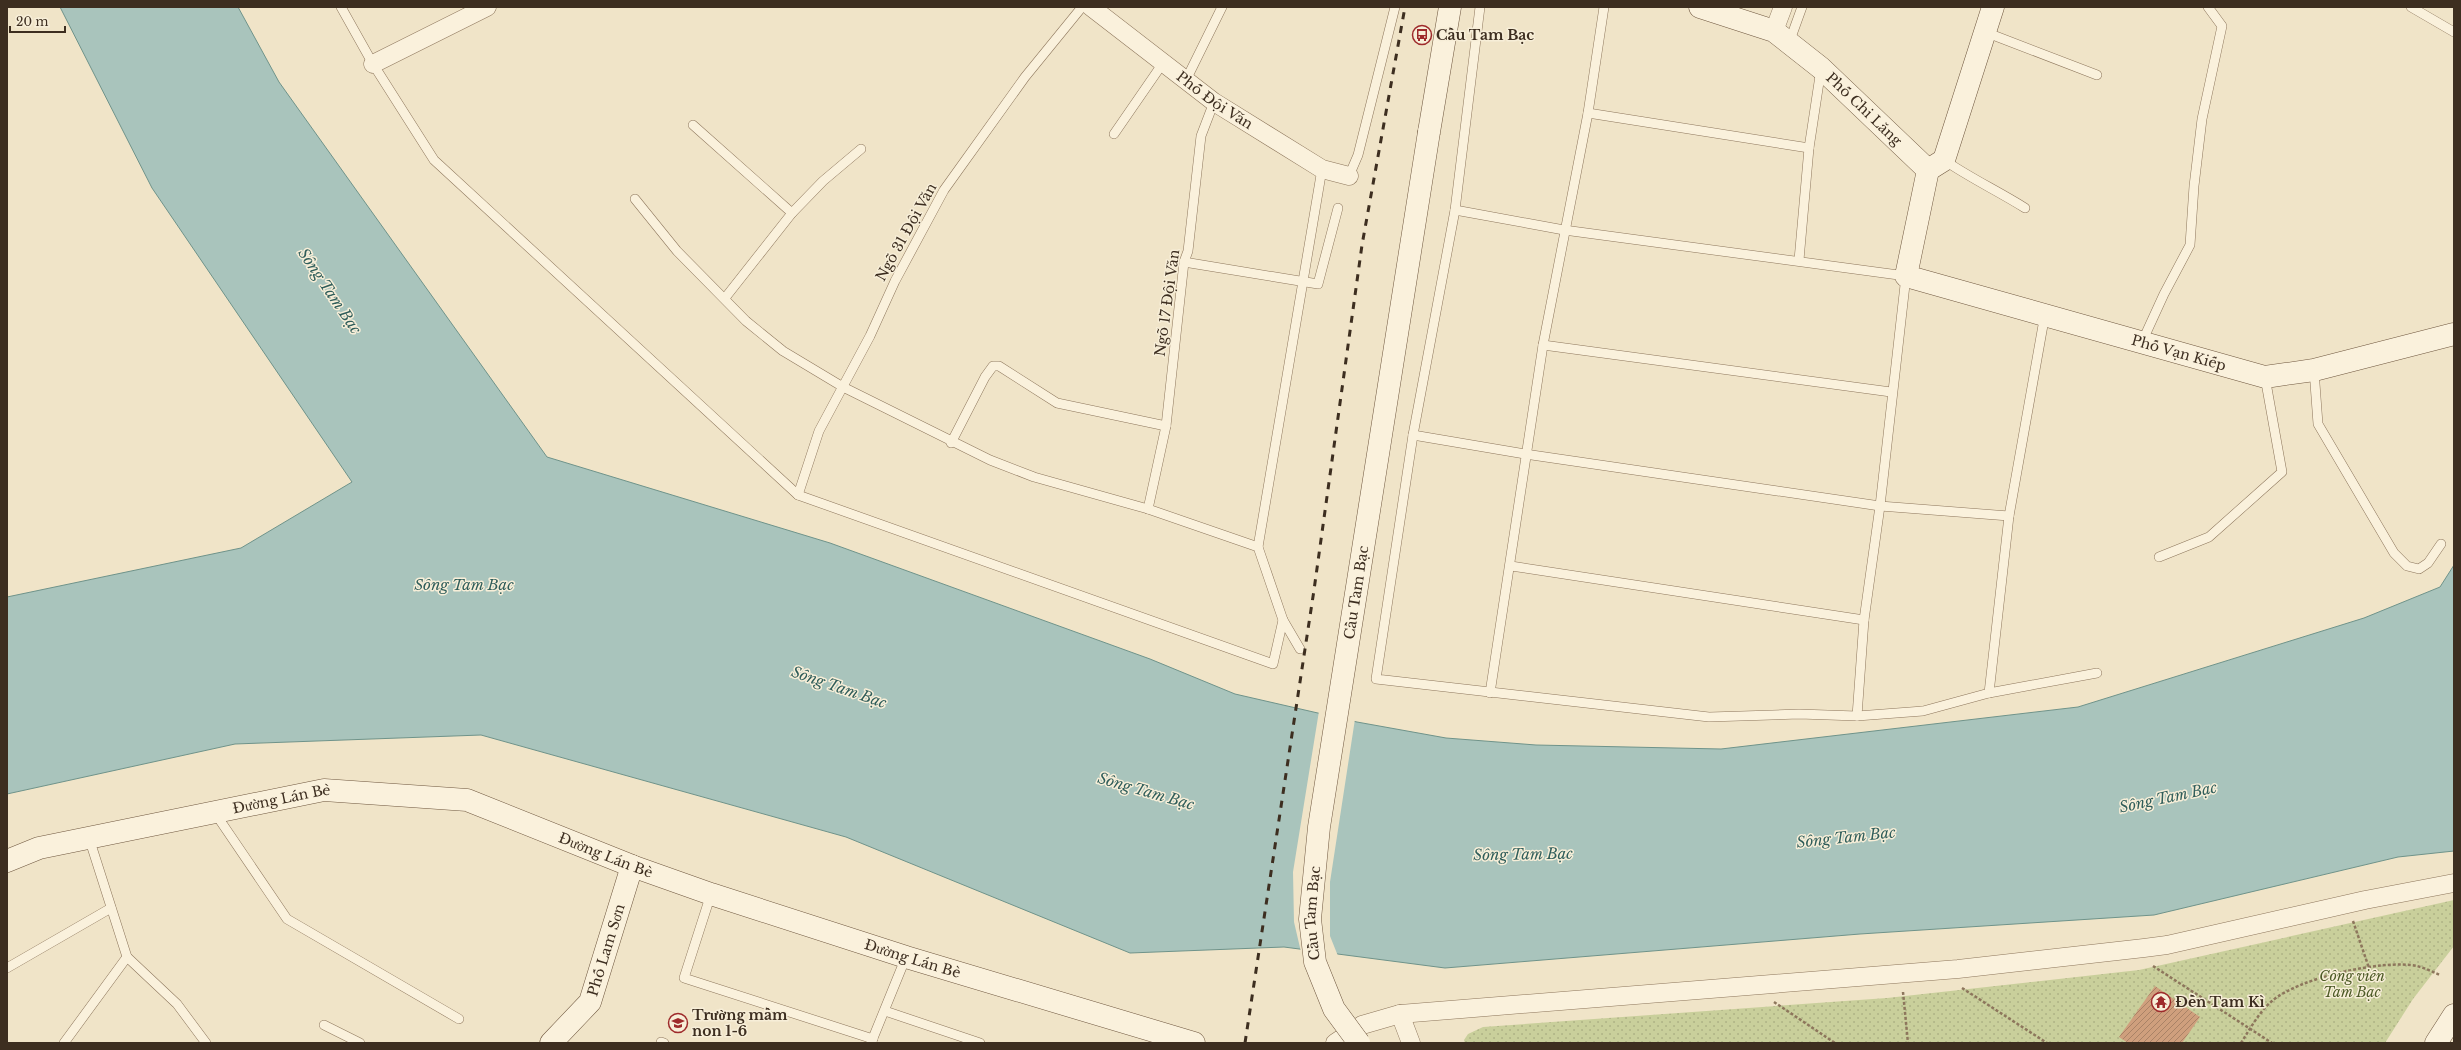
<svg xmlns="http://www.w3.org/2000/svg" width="2461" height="1050" viewBox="0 0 2461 1050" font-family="'Libre Baskerville',serif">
<defs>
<pattern id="park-dots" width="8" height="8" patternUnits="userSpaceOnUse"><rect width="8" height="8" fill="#c9cf9b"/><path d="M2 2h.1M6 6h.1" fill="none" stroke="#aeb285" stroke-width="1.8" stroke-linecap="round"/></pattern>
<pattern id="building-hatch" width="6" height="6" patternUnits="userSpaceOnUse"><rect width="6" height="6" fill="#cf9f7d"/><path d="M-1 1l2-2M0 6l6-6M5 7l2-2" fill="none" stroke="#a98266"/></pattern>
</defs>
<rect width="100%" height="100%" fill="#f0e4c8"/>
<polygon fill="url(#park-dots)" points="2454,900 2454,946 2413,999 2385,1043 1465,1043 1464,1040 1468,1034 1483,1027 1887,998 2139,970"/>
<polygon fill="#a9c4bc" stroke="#6f938a" points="60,7 238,7 279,82 547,457 830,543 1150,659 1235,694 1357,722 1446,738 1536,745 1721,749 2078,707 2364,618 2440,587 2454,565 2454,851 2398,857 2154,915 1860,934 1445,968 1284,947 1130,953 846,837 481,735 235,744 7,794 7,597 241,548 352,482 152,188"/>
<polygon fill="#f0e4c8" points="1319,711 1355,719 1330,882 1330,936 1338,956 1301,952 1294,922 1293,872"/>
<polygon fill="url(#building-hatch)" points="2155,986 2200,1017 2182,1043 2128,1043 2119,1037"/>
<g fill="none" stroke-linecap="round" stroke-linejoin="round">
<g stroke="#8d765c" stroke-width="10">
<g id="lane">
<polyline points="341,7 373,64 434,160 798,495 1273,664 1283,620"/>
<polyline points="1480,7 1455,210 1413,435 1376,679 1709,717 1799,714 1857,716 1923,711 1989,693 2009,516 2045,314"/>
<polyline points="2411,7 2454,32"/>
<polyline points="1985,32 2097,75"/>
<polyline points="1789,43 1802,7"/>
<polyline points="1186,80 1222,7"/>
<polyline points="1588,113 1809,148"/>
<polyline points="693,125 792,213"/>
<polyline points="1114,134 1163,63"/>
<path d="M1944,160C1970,178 1998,191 2025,208"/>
<polyline points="1349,176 1358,155 1395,7"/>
<polyline points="635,199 677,251 746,321 783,351 843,387 990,460 1034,477 1148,509 1258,547 1283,620 1300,649"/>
<polyline points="1455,210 1564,230 1906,276 1880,506 1864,620 1857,716"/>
<polyline points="1799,260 1809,148 1821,69"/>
<polyline points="1184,262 1318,284 1338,208"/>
<polyline points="725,298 792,213 823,181 861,149"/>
<polyline points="2142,342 2164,294 2190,245 2194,186 2202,119 2222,26 2208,7"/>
<polyline points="1543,345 1891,392"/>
<polyline points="2314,370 2318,424 2394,553 2407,566 2419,569 2428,563 2441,544"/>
<polyline points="1413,435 1525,454 1880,506 2009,516"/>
<polyline points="951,443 985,377 993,366 999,366 1057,403 1166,426"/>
<polyline points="798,495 819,431 870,336 895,281 944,190 1025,77 1082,7"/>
<polyline points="1148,509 1166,426 1184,262 1188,251 1201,136 1214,102"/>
<polyline points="1258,547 1322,169"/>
<polyline points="2159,557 2209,537 2282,472 2265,377"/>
<polyline points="1511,566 1864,620"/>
<polyline points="1490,693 1543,345 1588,113 1604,7"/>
<polyline points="1989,693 2097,673"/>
<polyline points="215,813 287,919 459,1019"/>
<polyline points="89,838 127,957 177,1004 206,1043"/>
<polyline points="711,894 684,978 873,1039"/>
<polyline points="7,968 111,908"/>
<polyline points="885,1011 980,1043"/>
<polyline points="324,1025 360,1043"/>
<polyline points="661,1042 664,1043"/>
<polyline points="64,1043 127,957"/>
<polyline points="871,1043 906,957"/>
</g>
</g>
<g stroke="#8d765c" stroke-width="19">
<g id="street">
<path id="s1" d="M1091,7L1214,102L1322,169L1349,176"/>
<polyline points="1774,31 1783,7"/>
<polyline points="373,64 487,7"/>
<polyline points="1400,1014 1411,1043"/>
<polyline points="1335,1043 1362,1025 1400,1014 1958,969 2144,948 2167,945 2365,900 2454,883"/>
</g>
</g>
<g stroke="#6f573f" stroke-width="23">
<g id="secondary">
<path id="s2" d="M1700,7L1774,31L1821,68L1928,170L1906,276L2265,377L2314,370L2454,334"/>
<polyline points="1429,132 1450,7"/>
<polyline points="1928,170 1944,160 1993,7"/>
<path id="s3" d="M7,861L39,848L324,790L467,800L632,866L711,894L906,957L1194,1043"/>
<path id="s4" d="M551,1043L590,1002L632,866"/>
<polyline points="2436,1043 2454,1015"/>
</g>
</g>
<g stroke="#8d765c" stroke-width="2.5" stroke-dasharray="3 2" stroke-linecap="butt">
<polyline points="2353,921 2369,968"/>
<polyline points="2153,966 2272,1043"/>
<polyline points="1962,988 2047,1043"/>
<polyline points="1903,992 1908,1043"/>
<polyline points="1774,1002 1835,1043"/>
<path d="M2241,1043C2250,1029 2259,1012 2272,1001C2298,978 2383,959 2417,966C2425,968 2433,972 2440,975"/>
</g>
<use href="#lane" stroke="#faf1dc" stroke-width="9"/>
<use href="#street" stroke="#faf1dc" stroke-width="18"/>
<use href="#secondary" stroke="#faf1dc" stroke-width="22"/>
<polyline stroke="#3d2e20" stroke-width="3" stroke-dasharray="7 7" stroke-linecap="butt" points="1245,1043 1314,590 1362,245 1405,7"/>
<g stroke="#6f573f" stroke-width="23" stroke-linecap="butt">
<g id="secondary-bridge">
<path id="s5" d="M1359,1043L1334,1009L1315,962L1310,919L1319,827L1429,132"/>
</g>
</g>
<use href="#secondary-bridge" stroke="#faf1dc" stroke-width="22"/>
</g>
<defs>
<g id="bus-ring" transform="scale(1)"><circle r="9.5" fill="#f7eed8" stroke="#9e2a2b" stroke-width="1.5"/><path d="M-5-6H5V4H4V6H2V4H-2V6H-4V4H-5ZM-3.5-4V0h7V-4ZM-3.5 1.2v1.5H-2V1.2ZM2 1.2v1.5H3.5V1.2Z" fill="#9e2a2b"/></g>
<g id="temple-ring" transform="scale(1)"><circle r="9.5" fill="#f7eed8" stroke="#9e2a2b" stroke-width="1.5"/><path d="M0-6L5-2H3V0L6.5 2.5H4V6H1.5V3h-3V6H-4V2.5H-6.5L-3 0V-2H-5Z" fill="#9e2a2b"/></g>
<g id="school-ring" transform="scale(1)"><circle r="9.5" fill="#f7eed8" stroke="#9e2a2b" stroke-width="1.5"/><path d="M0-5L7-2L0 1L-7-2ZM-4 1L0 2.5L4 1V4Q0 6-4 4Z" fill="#9e2a2b"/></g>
</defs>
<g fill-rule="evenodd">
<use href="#bus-ring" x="1422" y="35"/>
<use href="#temple-ring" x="2161" y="1002"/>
<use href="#school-ring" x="678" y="1023"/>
</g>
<g text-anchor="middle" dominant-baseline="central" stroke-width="3" stroke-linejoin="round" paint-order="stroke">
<g font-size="14" font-weight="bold" fill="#3d2e20" stroke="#f7eed8" text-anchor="start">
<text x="1436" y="35">Cầu Tam Bạc</text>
<text x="2175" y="1002">Đền Tam Kì</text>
<text x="692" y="1015">Trường mầm<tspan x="692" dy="16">non 1-6</tspan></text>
</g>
<g font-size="14" fill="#3d2e20" stroke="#f7eed8">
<text stroke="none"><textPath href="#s1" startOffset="155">Phố Đội Văn</textPath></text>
<text stroke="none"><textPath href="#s2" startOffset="197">Phố Chi Lăng</textPath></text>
<text transform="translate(906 232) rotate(-61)">Ngõ 31 Đội Văn</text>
<text transform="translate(1167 303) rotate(-82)">Ngõ 17 Đội Văn</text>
<text stroke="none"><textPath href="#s2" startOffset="677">Phố Vạn Kiếp</textPath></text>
<text stroke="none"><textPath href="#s5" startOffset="466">Cầu Tam Bạc</textPath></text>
<text stroke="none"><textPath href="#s3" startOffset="282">Đường Lán Bè</textPath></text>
<text stroke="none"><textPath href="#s3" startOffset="618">Đường Lán Bè</textPath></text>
<text stroke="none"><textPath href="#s5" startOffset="142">Cầu Tam Bạc</textPath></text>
<text stroke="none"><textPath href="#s4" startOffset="111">Phố Lam Sơn</textPath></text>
<text stroke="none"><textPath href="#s3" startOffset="942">Đường Lán Bè</textPath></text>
</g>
<g font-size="14" font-style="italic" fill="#4d5a26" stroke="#f7eed8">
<text x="2352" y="976">Công viên<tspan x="2352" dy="16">Tam Bạc</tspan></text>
</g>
<g font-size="15" font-style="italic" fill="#2f5d5a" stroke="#f7eed8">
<text transform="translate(330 291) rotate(56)">Sông Tam Bạc</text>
<text x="464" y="584">Sông Tam Bạc</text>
<text transform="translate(839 687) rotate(19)">Sông Tam Bạc</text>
<text transform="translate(1146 791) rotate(16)">Sông Tam Bạc</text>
<text transform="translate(2168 797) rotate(-12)">Sông Tam Bạc</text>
<text transform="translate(1846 837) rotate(-6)">Sông Tam Bạc</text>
<text transform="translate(1523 854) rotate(-1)">Sông Tam Bạc</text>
</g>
</g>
<rect width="2461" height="1050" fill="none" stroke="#3d2e20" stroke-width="16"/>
<path d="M10 26v6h55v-6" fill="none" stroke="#3d2e20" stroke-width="2"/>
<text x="16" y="26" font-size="12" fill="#3d2e20" stroke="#f7eed8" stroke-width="3" paint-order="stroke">20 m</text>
</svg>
